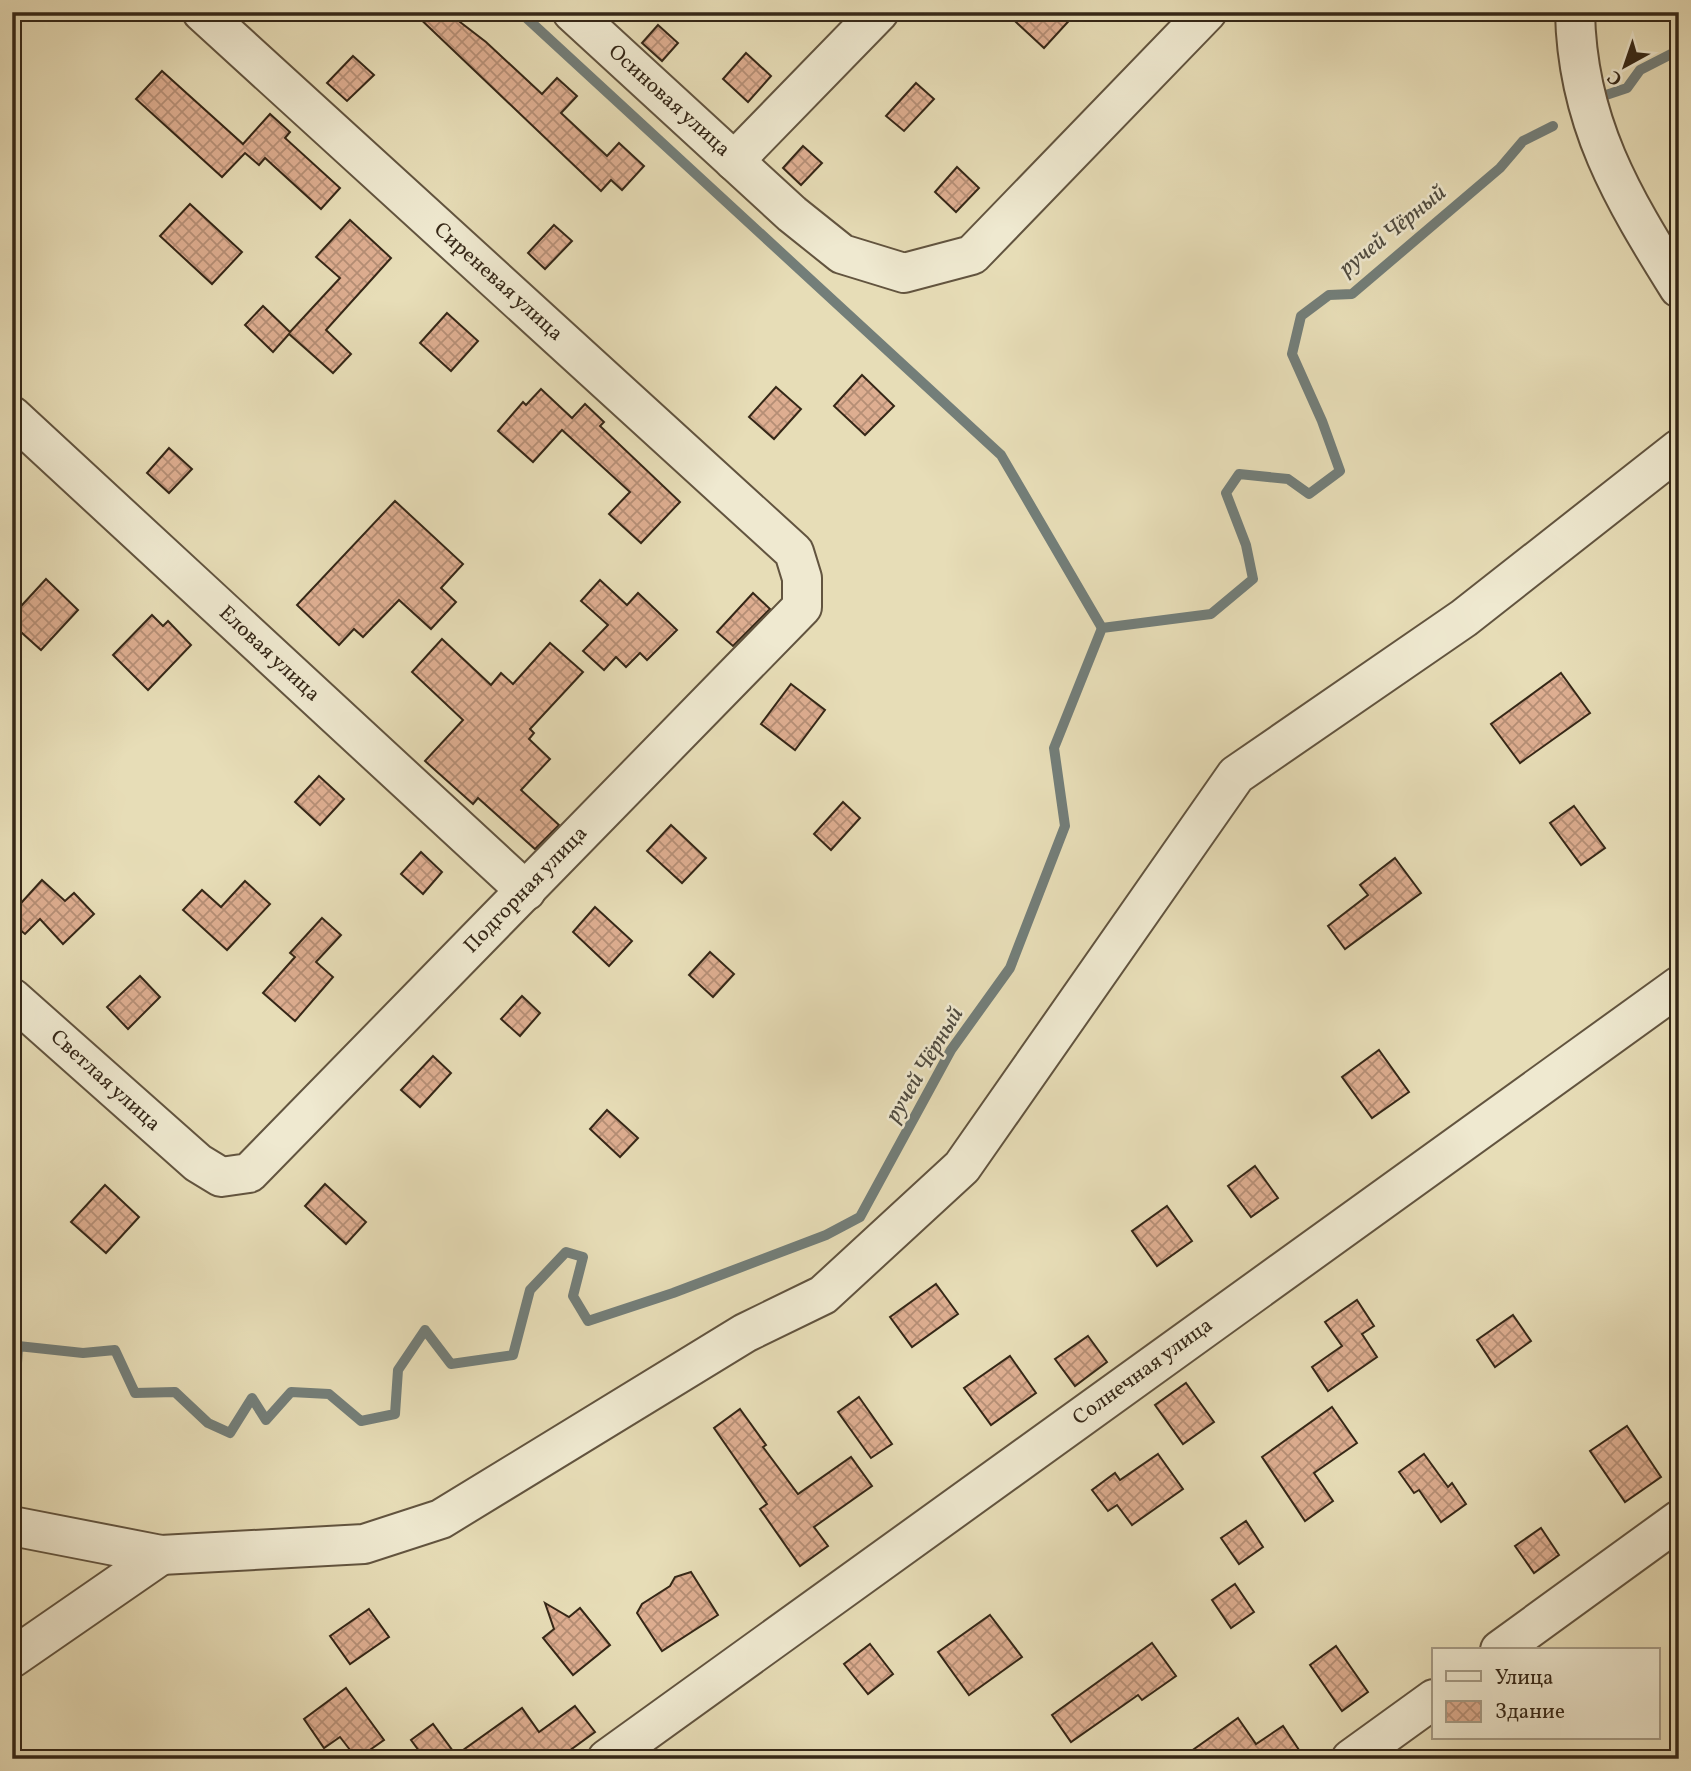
<svg xmlns="http://www.w3.org/2000/svg" width="1691" height="1771" viewBox="0 0 1691 1771" font-family="Vollkorn,serif">
<defs>
<pattern id="building-cross-hatch" width="8" height="8" patternUnits="userSpaceOnUse" patternTransform="scale(1.75)"><rect width="8" height="8" fill="#deae91"/><path d="M0 0l8 8M0 8l8-8" fill="none" stroke="#b58e75"/></pattern>
</defs>
<rect width="100%" height="100%" fill="#e7ddb7"/>
<filter id="stains"><feTurbulence type="fractalNoise" baseFrequency=".00286" numOctaves="4"/><feColorMatrix values="0 0 0 0 .2 0 0 0 0 .09 0 0 0 0 .02 0 0 0 .5 -.17"/></filter>
<radialGradient id="worn" r=".72"><stop offset=".6" stop-color="#630" stop-opacity="0"/><stop offset="1" stop-color="#630" stop-opacity=".3"/></radialGradient>
<g fill="none" stroke-linecap="round" stroke-linejoin="round">
<g stroke="#737e79" stroke-width="10">
<polyline points="520,12 1001,455 1102,628"/>
<polyline points="1600,97 1627,88 1640,70 1679,50"/>
<polyline points="12,1383 16,1380 18,1346 83,1353 115,1350 135,1393 175,1392 208,1423 230,1433 252,1398 266,1420 291,1392 329,1394 361,1421 395,1414 398,1370 425,1330 451,1364 513,1355 530,1290 566,1252 583,1257 573,1296 588,1321 673,1293 826,1235 860,1217 951,1050 1010,968 1065,826 1054,748 1102,628 1211,614 1253,579 1246,545 1226,493 1239,474 1288,479 1309,494 1340,471 1322,421 1292,354 1301,316 1329,295 1352,294 1500,168 1523,141 1553,126"/>
</g>
</g>
<g fill="url(#building-cross-hatch)" stroke="#352717" stroke-width="2">
<polygon points="413,12 447,12 486,42 542,94 557,78 577,96 561,113 607,156 619,143 644,166 622,190 611,180 601,191"/>
<polygon points="1005,12 1077,12 1044,48"/>
<polygon points="658,25 678,43 662,61 642,43"/>
<polygon points="746,53 771,76 748,102 723,79"/>
<polygon points="353,56 374,75 347,101 327,83"/>
<polygon points="162,71 243,144 270,114 290,132 285,138 340,188 321,209 265,158 259,165 245,153 222,177 136,99"/>
<polygon points="916,83 934,99 904,131 886,116"/>
<polygon points="803,146 822,163 801,185 783,168"/>
<polygon points="957,167 979,188 956,212 935,192"/>
<polygon points="190,204 242,252 212,284 160,236"/>
<polygon points="350,220 391,258 326,330 351,354 333,373 289,334 273,352 245,325 263,306 290,332 340,278 316,257"/>
<polygon points="554,225 572,241 545,269 528,253"/>
<polygon points="447,313 478,341 451,371 420,343"/>
<polygon points="862,375 894,406 865,435 834,406"/>
<polygon points="776,387 801,409 774,439 749,417"/>
<polygon points="541,389 572,418 585,404 604,422 600,426 680,502 641,543 609,514 630,492 562,430 533,462 498,431 523,402 526,405"/>
<polygon points="169,448 192,469 169,493 147,473"/>
<polygon points="395,501 463,564 441,588 456,602 431,629 399,600 363,637 354,629 339,645 297,605"/>
<polygon points="46,579 78,610 41,650 12,624 12,616"/>
<polygon points="600,580 627,605 638,593 677,630 647,660 640,653 626,667 616,657 604,670 583,651 608,625 581,601"/>
<polygon points="753,593 770,609 733,646 717,632"/>
<polygon points="152,615 163,626 168,621 191,645 148,690 113,655"/>
<polygon points="442,639 491,685 501,673 513,684 550,643 583,672 530,729 534,733 529,739 550,759 521,790 559,825 535,849 478,798 473,804 425,761 463,720 412,672"/>
<polygon points="1561,673 1590,713 1520,763 1491,724"/>
<polygon points="791,684 825,710 795,750 761,724"/>
<polygon points="319,776 344,799 320,825 295,802"/>
<polygon points="843,802 860,818 831,850 814,834"/>
<polygon points="1574,806 1605,848 1581,865 1550,823"/>
<polygon points="671,825 706,858 682,883 647,851"/>
<polygon points="421,852 442,872 423,894 401,874"/>
<polygon points="1395,858 1421,893 1345,949 1328,926 1368,895 1360,885"/>
<polygon points="42,880 65,901 74,893 94,914 63,944 40,919 25,934 12,923 12,913"/>
<polygon points="245,881 270,904 227,950 183,910 202,890 221,907"/>
<polygon points="595,907 632,941 609,966 573,932"/>
<polygon points="322,918 341,935 316,962 333,977 295,1021 263,993 295,957 290,953"/>
<polygon points="710,952 734,974 713,997 689,975"/>
<polygon points="140,976 160,997 128,1029 107,1007"/>
<polygon points="522,996 540,1013 520,1036 501,1019"/>
<polygon points="1379,1050 1409,1092 1372,1118 1342,1077"/>
<polygon points="433,1056 451,1073 420,1107 401,1090"/>
<polygon points="607,1110 638,1138 620,1157 590,1129"/>
<polygon points="1255,1166 1278,1198 1251,1217 1228,1186"/>
<polygon points="325,1184 366,1222 346,1244 305,1206"/>
<polygon points="105,1185 139,1217 106,1253 71,1222"/>
<polygon points="1167,1206 1192,1241 1157,1266 1132,1231"/>
<polygon points="936,1284 958,1314 912,1347 890,1317"/>
<polygon points="1357,1300 1374,1326 1362,1334 1377,1357 1328,1391 1312,1367 1342,1346 1325,1322"/>
<polygon points="1513,1315 1531,1341 1495,1367 1477,1340"/>
<polygon points="1088,1336 1107,1362 1075,1386 1055,1359"/>
<polygon points="1010,1356 1036,1393 991,1425 964,1388"/>
<polygon points="1186,1383 1214,1422 1183,1444 1155,1405"/>
<polygon points="859,1397 892,1444 871,1458 838,1412"/>
<polygon points="1332,1407 1357,1443 1314,1473 1333,1501 1305,1521 1262,1457"/>
<polygon points="740,1409 766,1445 763,1447 798,1494 851,1457 872,1486 814,1527 828,1546 800,1566 760,1509 767,1504 714,1428"/>
<polygon points="1627,1426 1661,1477 1625,1502 1590,1451"/>
<polygon points="1158,1454 1183,1489 1132,1525 1117,1505 1108,1511 1092,1490 1115,1473 1120,1480"/>
<polygon points="1424,1454 1448,1487 1452,1483 1466,1504 1441,1522 1419,1490 1414,1493 1399,1472"/>
<polygon points="1246,1521 1263,1547 1239,1564 1221,1538"/>
<polygon points="1541,1528 1559,1555 1534,1573 1515,1546"/>
<polygon points="691,1572 718,1615 662,1651 637,1613 642,1604 670,1586 675,1577"/>
<polygon points="1235,1584 1254,1612 1231,1628 1212,1600"/>
<polygon points="545,1603 569,1617 580,1608 610,1645 573,1675 543,1638 554,1629"/>
<polygon points="369,1609 389,1637 350,1664 330,1636"/>
<polygon points="990,1615 1022,1657 969,1695 938,1652"/>
<polygon points="1152,1643 1176,1676 1142,1700 1138,1695 1071,1742 1052,1715"/>
<polygon points="870,1644 893,1674 868,1694 844,1664"/>
<polygon points="1336,1646 1368,1692 1342,1711 1310,1665"/>
<polygon points="346,1688 384,1740 357,1759 340,1737 324,1748 304,1719"/>
<polygon points="575,1706 595,1732 558,1759 425,1759 411,1740 433,1724 456,1755 522,1708 539,1732"/>
<polygon points="1238,1718 1256,1744 1283,1726 1305,1759 1180,1759"/>
</g>
<g fill="none" stroke-linecap="round" stroke-linejoin="round">
<g stroke="#62543f" stroke-width="42">
<g id="minor">
<polyline points="572,12 792,214 842,254 904,273 972,255 1207,12"/>
<path d="M1575,12C1577,122 1622,197 1679,288"/>
<polyline points="734,161 879,12"/>
<polyline points="12,416 526,891"/>
<polyline points="12,998 198,1163 221,1177 249,1173 802,607 802,578 794,552 202,12"/>
<polyline points="12,1526 161,1555 364,1544 441,1519 745,1333 823,1295 962,1167 1236,775 1464,618 1679,449"/>
<polyline points="1500,1650 1679,1520"/>
<polyline points="12,1658 161,1555"/>
<polyline points="607,1759 1679,986"/>
<polyline points="1351,1759 1434,1699"/>
</g>
</g>
<use href="#minor" stroke="#efe9d0" stroke-width="38"/>
</g>
<g text-anchor="middle" dominant-baseline="central" stroke-width="5" stroke-linejoin="round" paint-order="stroke">
<g font-size="21" fill="#352717" stroke="#efe9d0">
<text transform="translate(669 101) rotate(42)">Осиновая улица</text>
<text transform="translate(498 282) rotate(42)">Сиреневая улица</text>
<text transform="translate(269 654) rotate(43)">Еловая улица</text>
<text transform="translate(526 890) rotate(-46)">Подгорная улица</text>
<text transform="translate(105 1081) rotate(42)">Светлая улица</text>
<text transform="translate(1143 1372) rotate(-36)">Солнечная улица</text>
</g>
<g font-size="23" font-style="italic" fill="#4f4b40" stroke="#efe9d0">
<text transform="translate(1393 231) rotate(-39)">ручей Чёрный</text>
<text transform="translate(925 1065) rotate(-59)">ручей Чёрный</text>
</g>
</g>
<rect width="1691" height="1771" fill="none" stroke="#e7ddb7" stroke-width="42"/>
<rect x="14" y="14" width="1663" height="1743" fill="none" stroke="#352717" stroke-width="3.5"/>
<rect x="21" y="21" width="1649" height="1729" fill="none" stroke="#352717" stroke-width="2"/>
<rect x="1432" y="1648" width="228" height="91" fill="#efe9d0" stroke="#a59b86" stroke-width="2"/>
<rect x="1446" y="1671" width="35" height="10" fill="#efe9d0" stroke="#a59b86" stroke-width="2"/>
<text x="1495" y="1684" font-size="21" fill="#352717">Улица</text>
<rect x="1446" y="1701" width="35" height="21" fill="url(#building-cross-hatch)" stroke="#a59b86" stroke-width="2"/>
<text x="1495" y="1718" font-size="21" fill="#352717">Здание</text>
<g transform="translate(1625 66) rotate(220)" stroke="#efe9d0" stroke-width="5" paint-order="stroke">
<path d="M0-5L12 26L0 18L-12 26Z" fill="#352717"/>
<text y="-10" font-size="19" font-weight="bold" text-anchor="middle" fill="#352717">С</text>
</g>
<rect width="100%" height="100%" filter="url(#stains)"/>
<rect width="100%" height="100%" fill="url(#worn)"/>
</svg>
